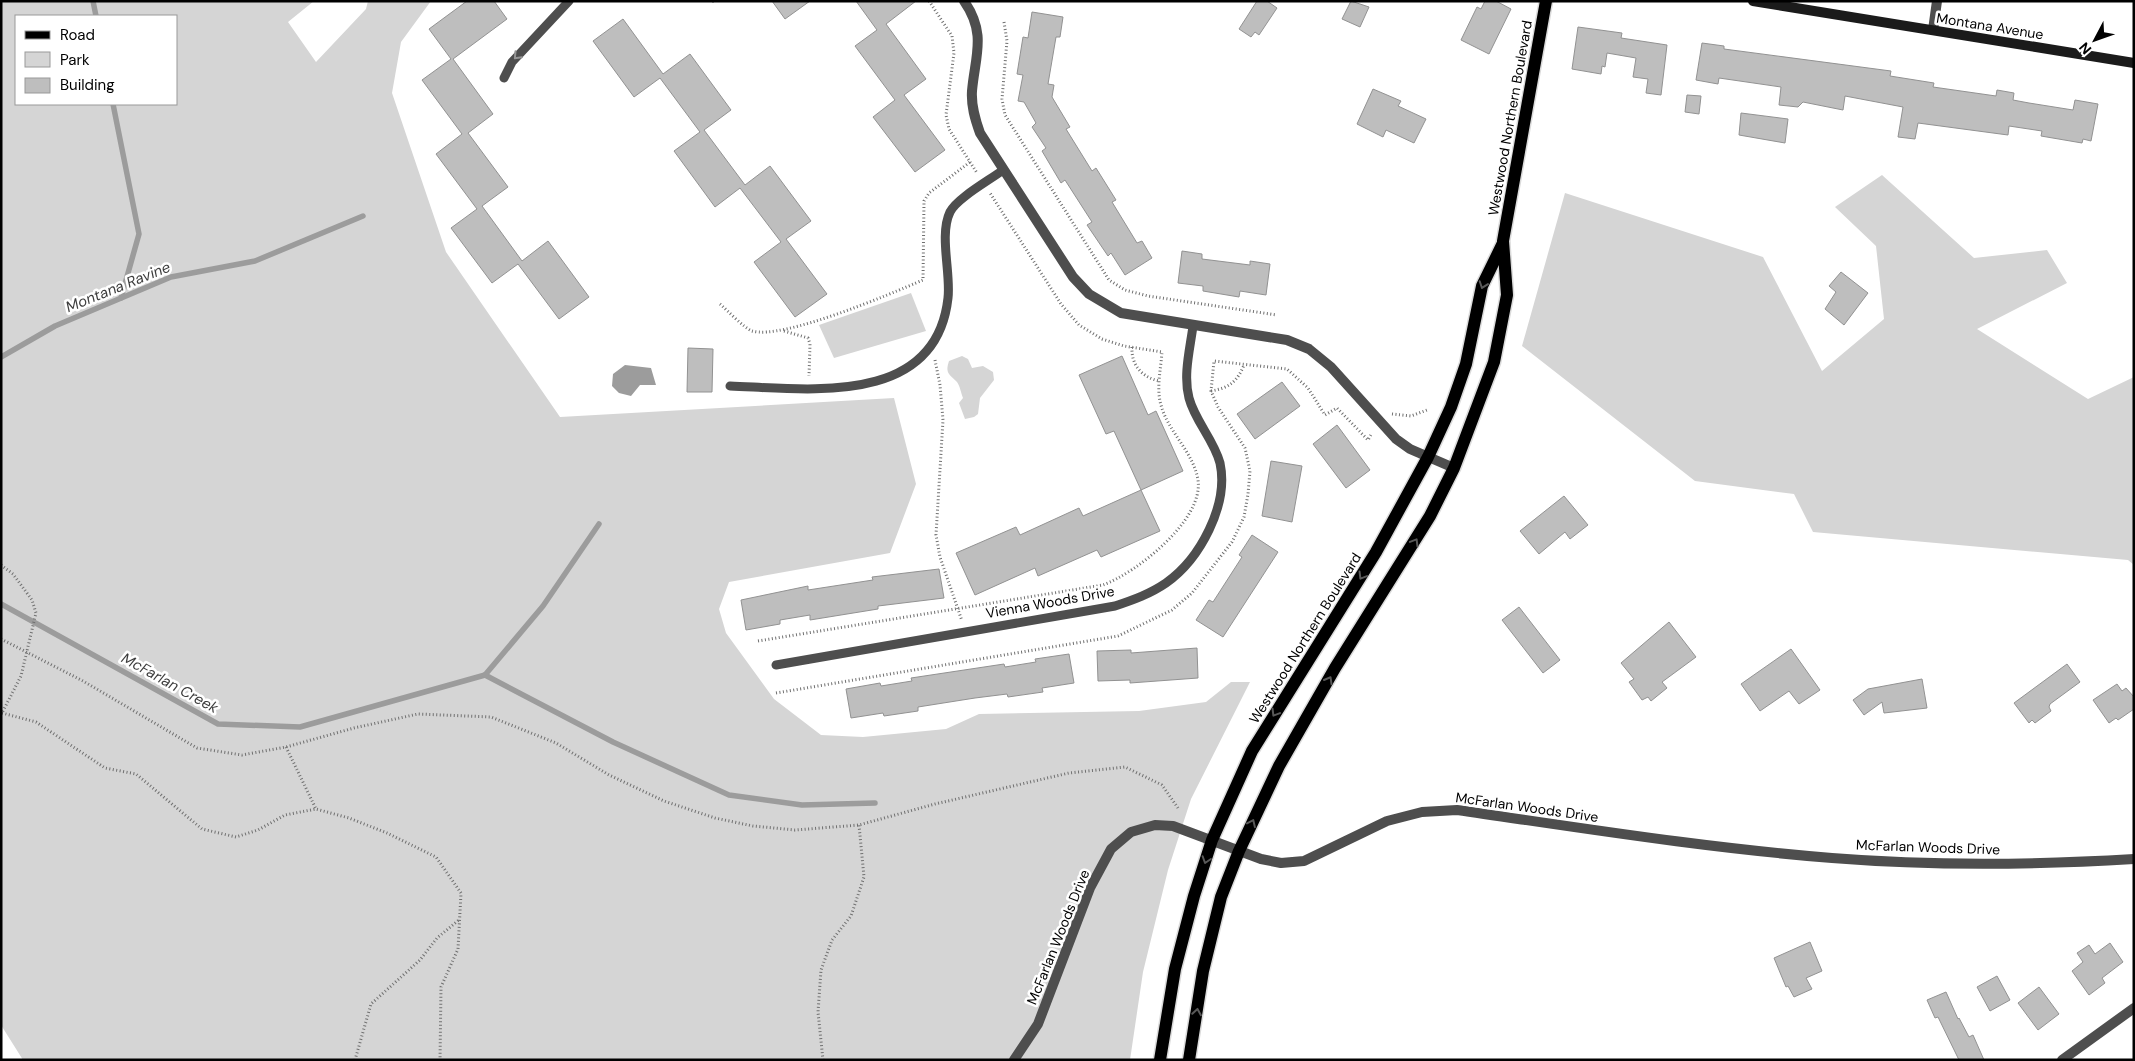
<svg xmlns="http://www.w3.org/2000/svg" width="2135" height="1061" viewBox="0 0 2135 1061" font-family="'DM Sans',sans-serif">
<rect width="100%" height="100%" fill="#fff"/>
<g fill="#d5d5d5" fill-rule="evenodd">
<path d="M1,1H314L288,22L316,62L366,9L368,1H431L401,42L392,93L446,252L560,417L894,398L916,484L890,553L729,582L719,609L726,633L774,699L821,735L863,737L946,729L979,714L1139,711L1206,702L1231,682H1250L1191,799L1168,870L1143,972L1130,1060H23L1,1025ZM16,16H176V104H16Z"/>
<polygon points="1882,175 1974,258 2047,250 2067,283 1977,329 2088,399 2134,377 2134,565 2128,560 1813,532 1794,494 1695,481 1522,346 1565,193 1763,257 1822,371 1884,319 1876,246 1835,207"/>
<polygon points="911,293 926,331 834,358 819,325"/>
<path d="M962,356L968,359L972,368L983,366L993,372L994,380L980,398L978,414L974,417L965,419L959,403L963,398C961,393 960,386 957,382C949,374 945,373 949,361Z"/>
</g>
<polygon fill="#9c9c9c" points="625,365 651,368 656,385 640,385 631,396 619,393 612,386 613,374"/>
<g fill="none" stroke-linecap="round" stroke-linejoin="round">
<g stroke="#9c9c9c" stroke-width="5.5">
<polyline points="93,1 96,16"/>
<polyline points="113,104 139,234 121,298"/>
<polyline points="1,357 55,326 171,277 255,261 363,216"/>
<polyline points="1,604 218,724 300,727 485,675"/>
<polyline points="485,675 613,742 729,795 802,805 875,803"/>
<polyline points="485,675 543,606 599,524"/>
</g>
</g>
<g fill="#bebebe" stroke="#929292">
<polygon points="467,1 494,1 507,19 453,59 493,114 468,133 508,187 482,206 522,261 548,241 589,297 559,319 518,264 492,283 451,228 477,209 436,154 462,134 422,80 451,59 429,29"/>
<polygon points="772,1 810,1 785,19"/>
<polygon points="856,1 916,1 886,24 926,79 904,95 945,150 915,172 873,117 895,100 855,46 877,30"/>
<polygon points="1257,1 1267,1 1277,8 1259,35 1255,32 1251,37 1239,29"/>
<polygon points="1351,1 1369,7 1360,27 1342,19"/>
<polygon points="1485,1 1496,1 1511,9 1489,54 1461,40 1477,7 1481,9"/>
<polygon points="1032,12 1063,17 1060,37 1056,37 1048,84 1054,85 1052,97 1070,127 1066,129 1092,171 1096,168 1116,200 1112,202 1137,243 1142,241 1152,258 1125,275 1111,253 1108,256 1087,225 1092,222 1065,180 1061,183 1042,151 1046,148 1032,127 1036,123 1024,102 1018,101 1023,75 1017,74 1023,37 1028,38"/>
<polygon points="623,19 663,74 690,54 731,110 704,130 745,185 770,166 811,221 786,239 827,294 795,317 754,262 781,242 740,188 715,207 674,151 700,132 660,78 634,97 593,41"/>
<polygon points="1578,27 1622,33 1621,38 1667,45 1661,95 1646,93 1648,79 1633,77 1636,58 1607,53 1605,67 1602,66 1601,74 1572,69"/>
<polygon points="1702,43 1724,46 1724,49 1891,71 1890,76 1934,83 1933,87 1996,96 1997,90 2014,93 2013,100 2029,103 2073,110 2075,100 2098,104 2091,141 2083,139 2082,143 2041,136 2042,131 2009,126 2008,135 1918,123 1915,139 1898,137 1903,107 1845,96 1843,110 1803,102 1798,107 1779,105 1781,87 1719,78 1718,84 1696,80"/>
<polygon points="1373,89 1401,101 1398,106 1426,119 1414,143 1386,130 1383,137 1357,124"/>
<polygon points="1687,95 1701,96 1699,114 1685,112"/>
<polygon points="1741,113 1788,119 1785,143 1739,135"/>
<polygon points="1182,251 1202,254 1202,259 1250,265 1250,261 1270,264 1266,295 1240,291 1239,297 1203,291 1203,286 1178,283"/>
<polygon points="1841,272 1868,293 1844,325 1825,309 1836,292 1829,286"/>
<polygon points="688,348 713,349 712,392 687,392"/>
<polygon points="1122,356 1148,415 1156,411 1183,471 1141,490 1114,431 1106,434 1079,375"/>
<polygon points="1282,382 1300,406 1255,439 1237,414"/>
<polygon points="1337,425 1370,470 1346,488 1313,444"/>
<polygon points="1271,461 1302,466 1292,522 1262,516"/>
<polygon points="1141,490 1160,531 1101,557 1097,550 1038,576 1035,568 975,595 956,553 1016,527 1020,535 1079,508 1083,516"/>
<polygon points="1564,496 1588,525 1570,539 1565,532 1539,554 1520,531"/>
<polygon points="1252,535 1278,552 1223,637 1196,620 1209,600 1213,602 1242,557 1239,555"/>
<polygon points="939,569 944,598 878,606 878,609 810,620 810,615 780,620 780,624 746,630 741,600 808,586 808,590 873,580 872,577"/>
<polygon points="1519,607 1560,660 1543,673 1502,620"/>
<polygon points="1669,622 1696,657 1662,682 1667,688 1651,701 1648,697 1642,700 1629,682 1634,679 1621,663"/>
<polygon points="1197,648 1198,678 1130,683 1130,680 1098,681 1097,651 1131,650 1131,653"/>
<polygon points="1791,649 1820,690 1799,704 1789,691 1760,711 1741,684"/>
<polygon points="1069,654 1074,683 1042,688 1043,692 1008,697 1007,694 975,698 918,707 918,711 884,716 883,713 851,718 846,689 880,683 881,686 912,681 911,678 1004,664 1005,667 1036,662 1035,659"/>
<polygon points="2067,664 2080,682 2050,704 2049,707 2051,711 2035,723 2032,720 2029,723 2014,703"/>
<polygon points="1922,679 1927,708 1884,713 1882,702 1864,715 1853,700 1868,689"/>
<polygon points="2117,684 2122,691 2126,688 2134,697 2134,709 2118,720 2116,718 2109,723 2093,700"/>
<polygon points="1810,942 1822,971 1806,978 1812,989 1794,997 1788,986 1786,987 1774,958"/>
<polygon points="2110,943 2123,962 2102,978 2105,983 2089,995 2072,971 2083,962 2077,953 2089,945 2095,954"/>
<polygon points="1997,976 2010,1000 1990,1011 1977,987"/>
<polygon points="2039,987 2059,1014 2038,1030 2018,1003"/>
<polygon points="1946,992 1958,1019 1959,1018 1969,1037 1973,1035 1984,1060 1959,1060 1938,1017 1935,1018 1927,1000"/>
</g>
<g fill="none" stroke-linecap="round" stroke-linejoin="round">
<g stroke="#dbdbdb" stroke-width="15">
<g id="primary">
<polyline points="1160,1060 1175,969 1194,896 1212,840 1252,751 1376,552 1428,457 1451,407 1466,364 1482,286 1503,243"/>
<polyline points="1189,1060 1203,971 1221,897 1239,851 1279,766 1335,668 1430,516 1454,468 1494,362 1507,295 1503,241 1546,1"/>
</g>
</g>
<g stroke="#707070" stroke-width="3" stroke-dasharray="1 2.5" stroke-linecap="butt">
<polyline points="929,1 952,36 954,53 946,115 949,129 977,173"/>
<polyline points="712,2 713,1"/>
<polyline points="1004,22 1007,41 1002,99 1005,115 1109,280 1125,290 1148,296 1277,315"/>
<path d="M720,304C727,310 744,328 752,331C783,340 890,294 923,280L924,201L929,193L970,162"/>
<polyline points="784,331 808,338 810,344 809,376"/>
<path d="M1132,347C1131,366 1143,378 1160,381"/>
<polyline points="935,360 940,385 943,420 936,535 940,557 962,621"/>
<path d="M1211,391C1229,388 1237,382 1244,365"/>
<polyline points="1392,414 1411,416 1427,410"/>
<polyline points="1,565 13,574 32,600 36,613 21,676 2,713"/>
<polyline points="1,639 83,681 197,748 242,755 286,747 354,728 418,714 491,717 556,743 609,775 664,801 715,818 753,826 795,830 859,825 935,804 1069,773 1125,767 1162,785 1178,808"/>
<path d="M758,641L1103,585C1136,573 1204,520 1198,480C1193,451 1168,432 1161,405C1156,389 1161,368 1162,352L1124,346L1102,339L1079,325L1061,304L990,193"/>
<polyline points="776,693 1118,636 1172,610 1192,593 1232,542 1244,517 1248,494 1250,471 1245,448 1218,407 1211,391 1214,361 1287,369 1308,388 1325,415 1337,408 1368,440 1372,433"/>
<polyline points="2,713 36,722 105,768 136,774 202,829 236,837 258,830 285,815 316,809 349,818 387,833 436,857 461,893 458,949 441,987 440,1060"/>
<polyline points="286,747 316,809"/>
<polyline points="355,1060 371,1004 420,960 437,938 460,919"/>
<polyline points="823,1060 818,1012 821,970 832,940 851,916 864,877 859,825"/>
</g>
<g stroke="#4e4e4e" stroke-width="9">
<polyline points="504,78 512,62 569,1"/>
<path d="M730,386C809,389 936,407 948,298C951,273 939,235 950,212C957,198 990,180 1003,170"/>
<path d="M776,665L1115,606C1133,600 1150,594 1166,583C1200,559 1229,505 1220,463C1214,440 1195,421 1189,398C1183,375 1190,349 1193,326"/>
</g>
<g stroke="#4e4e4e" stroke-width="10">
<path d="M964,1C987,34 975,56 972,91C971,106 975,119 980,133L1073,277L1089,294L1121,313L1287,340L1309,349L1331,367L1396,439L1410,449L1454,468"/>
<polyline points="1933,30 1937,1"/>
<path d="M1014,1060L1038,1024L1090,888L1111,849L1131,832L1155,825L1173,826L1261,859L1281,863L1304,861L1387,821L1422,812L1457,810C1582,828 1706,848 1832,858C1932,866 2034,865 2134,859"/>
<polyline points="2062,1060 2134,1008"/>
</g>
<polyline stroke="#1b1b1b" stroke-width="10" points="1753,1 2134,63"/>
<use href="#primary" stroke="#000" stroke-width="12"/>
</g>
<defs><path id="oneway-chevron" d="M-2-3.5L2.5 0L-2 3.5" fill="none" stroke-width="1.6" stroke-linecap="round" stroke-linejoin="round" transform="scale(1.25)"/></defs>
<use stroke="#959595" href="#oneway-chevron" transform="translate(517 56) rotate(133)"/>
<g stroke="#595959">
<use href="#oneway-chevron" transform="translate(1483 285) rotate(109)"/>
<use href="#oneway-chevron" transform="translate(1415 542) rotate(-59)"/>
<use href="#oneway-chevron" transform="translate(1362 576) rotate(121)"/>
<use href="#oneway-chevron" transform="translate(1329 680) rotate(-60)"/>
<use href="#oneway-chevron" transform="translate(1275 713) rotate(121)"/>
<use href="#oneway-chevron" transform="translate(1252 823) rotate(-65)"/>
<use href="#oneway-chevron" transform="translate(1206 860) rotate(108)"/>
<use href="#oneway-chevron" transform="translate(1197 1012) rotate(-81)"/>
</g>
<g text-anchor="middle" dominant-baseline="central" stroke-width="5" stroke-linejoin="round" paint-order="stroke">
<g font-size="14" fill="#000" stroke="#fff">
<text transform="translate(1990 26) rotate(9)">Montana Avenue</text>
<text transform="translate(1510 118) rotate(-80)">Westwood Northern Boulevard</text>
<text transform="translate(1050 602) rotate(-10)">Vienna Woods Drive</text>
<text transform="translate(1305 638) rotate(-58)">Westwood Northern Boulevard</text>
<text transform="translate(1527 807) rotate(8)">McFarlan Woods Drive</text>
<text transform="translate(1928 847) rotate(2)">McFarlan Woods Drive</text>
<text transform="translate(1058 937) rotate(-68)">McFarlan Woods Drive</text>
</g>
<g font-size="15" font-style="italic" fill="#3d3d3d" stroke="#fff">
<text transform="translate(118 287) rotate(-22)">Montana Ravine</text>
<text transform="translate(170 683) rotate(29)">McFarlan Creek</text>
</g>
</g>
<rect width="2135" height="1061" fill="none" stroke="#000000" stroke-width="5"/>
<rect x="15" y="15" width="162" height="90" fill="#ffffff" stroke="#999999"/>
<rect x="25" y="31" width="25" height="8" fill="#000000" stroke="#999999"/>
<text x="60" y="40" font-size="15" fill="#000000">Road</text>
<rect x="25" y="52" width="25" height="15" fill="#d5d5d5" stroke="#999999"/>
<text x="60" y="65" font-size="15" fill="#000000">Park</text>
<rect x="25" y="78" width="25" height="15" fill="#bebebe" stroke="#999999"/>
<text x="60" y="90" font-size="15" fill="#000000">Building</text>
<g transform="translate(2095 40) rotate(229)" stroke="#ffffff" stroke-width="4" paint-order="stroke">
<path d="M0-4L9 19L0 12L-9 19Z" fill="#000000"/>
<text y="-8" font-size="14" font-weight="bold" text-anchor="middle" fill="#000000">N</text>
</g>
</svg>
